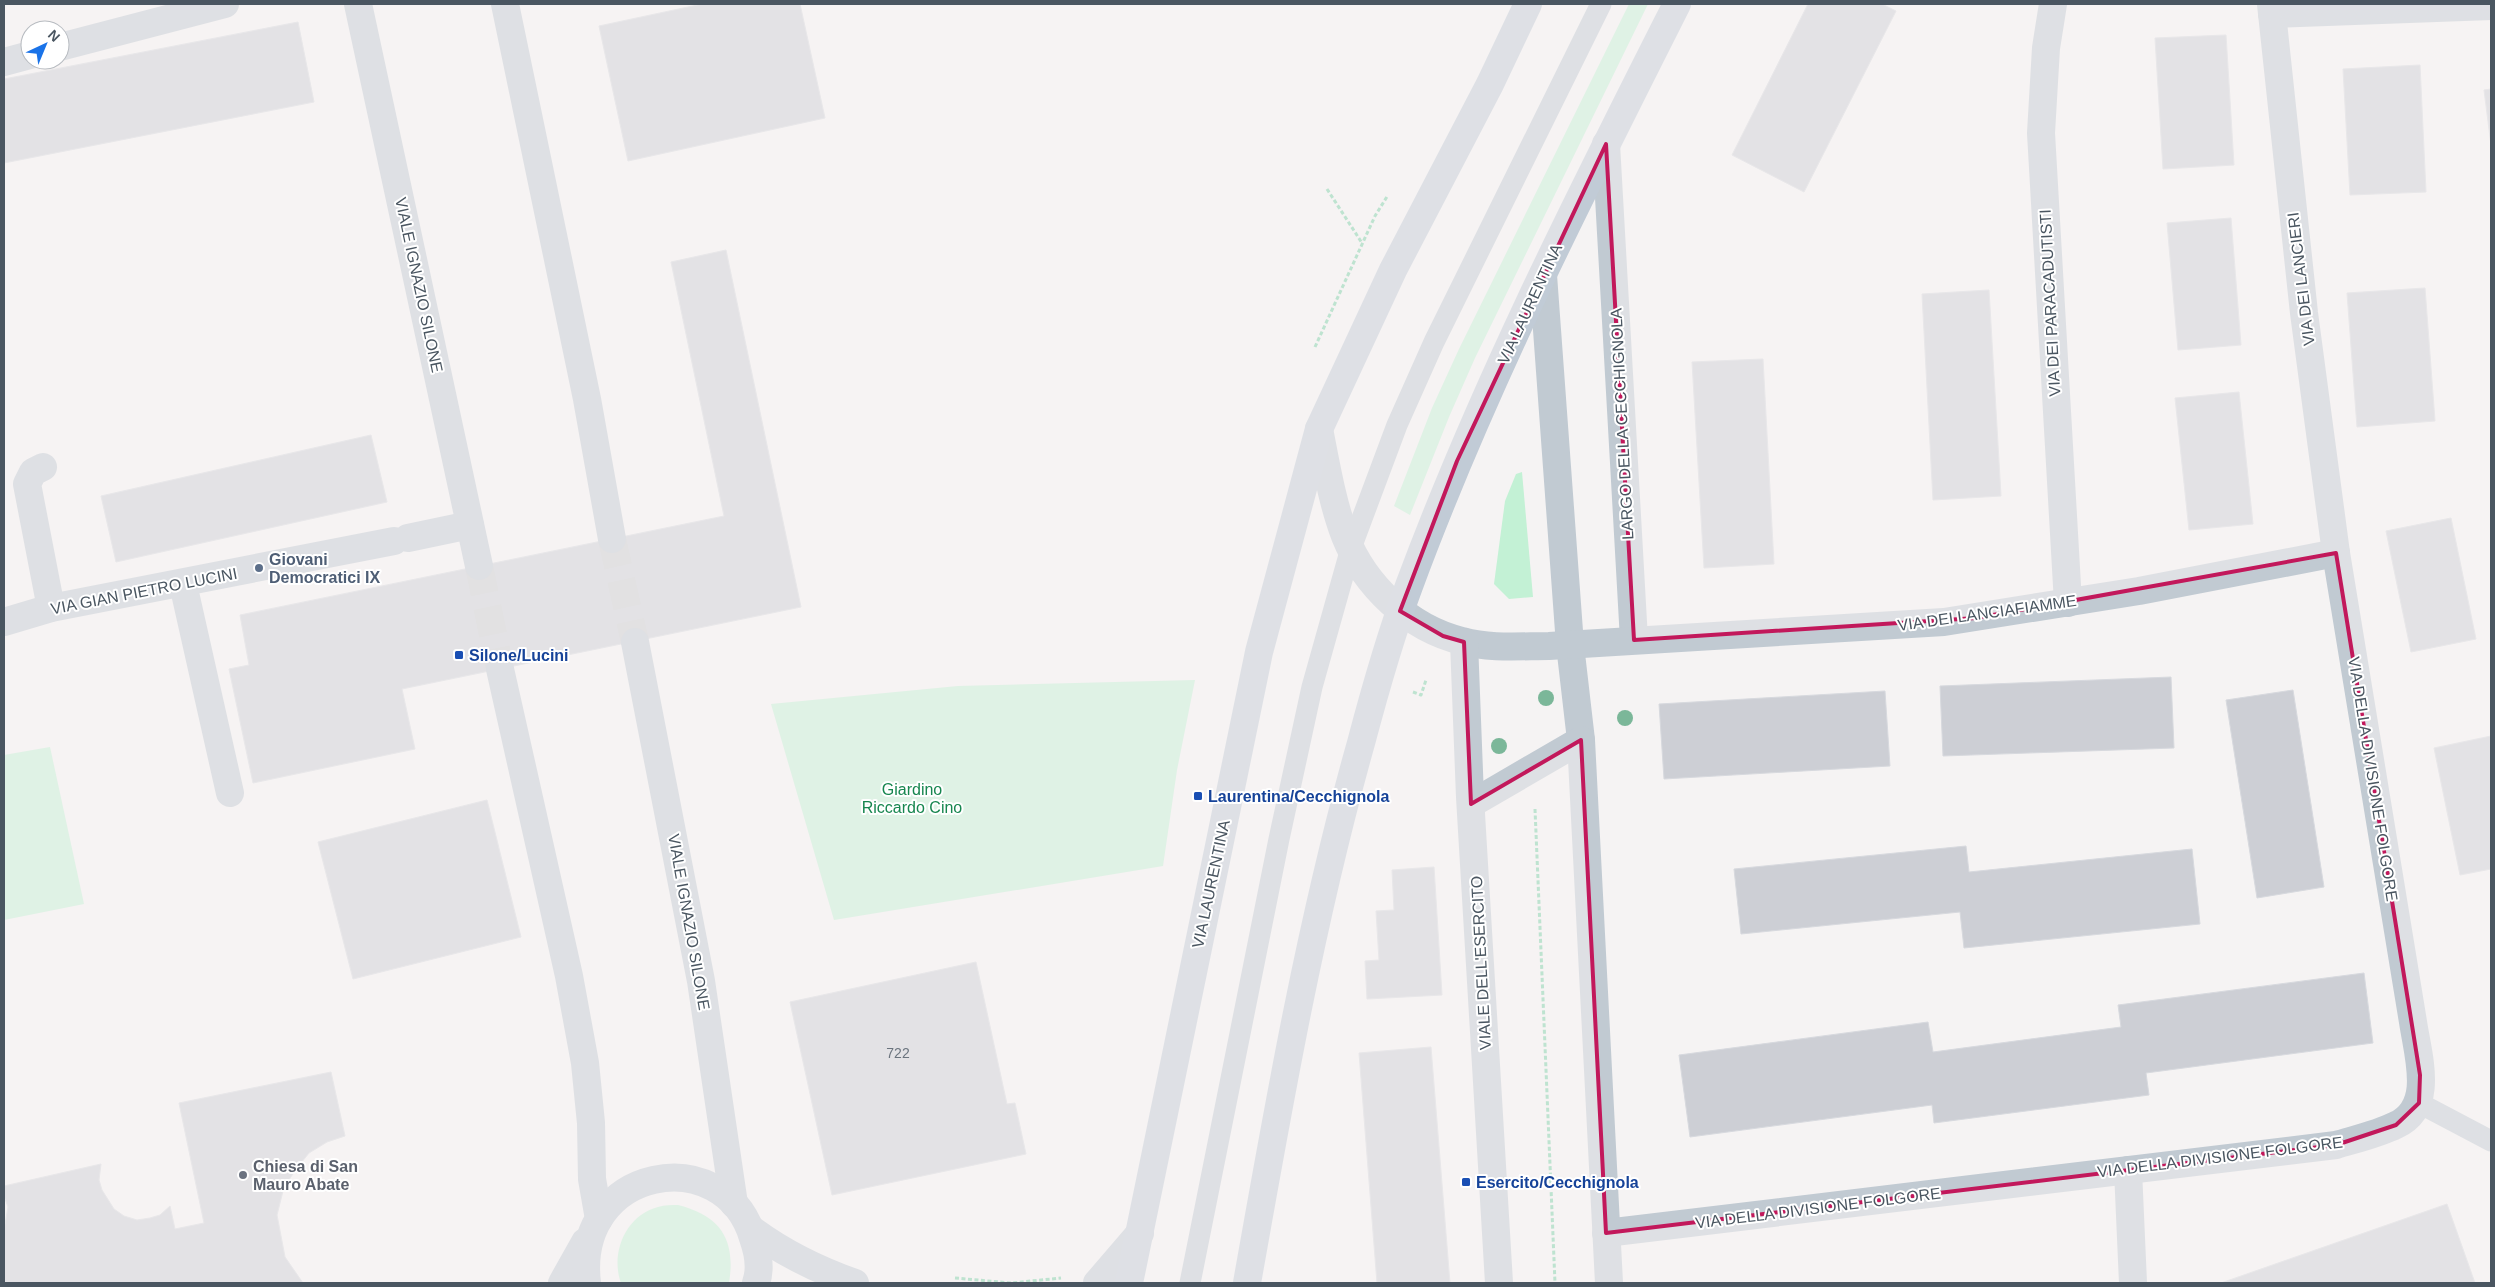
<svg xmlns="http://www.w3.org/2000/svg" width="2495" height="1287" viewBox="0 0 2495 1287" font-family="Arial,sans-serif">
<rect width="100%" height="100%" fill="#f5f3f3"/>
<g fill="#c3f1d5">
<polygon points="1629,4 1648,4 1475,358 1449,417 1410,515 1394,506 1432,408 1459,349"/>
<polygon points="1522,472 1533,597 1509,599 1494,584 1505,501 1516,474"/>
<polygon points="1195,680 1177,770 1163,866 834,920 771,704 958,686"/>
<polygon points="50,747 84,904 4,920 4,755"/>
<path d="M678,1205C721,1216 736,1240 729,1283H621C610,1253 626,1215 658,1207C665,1205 672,1205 678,1205Z"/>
</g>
<g fill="#cdcfd5" stroke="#d7d9de">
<polygon points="702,4 800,4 825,118 628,161 599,26"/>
<polygon points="1808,4 1882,4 1896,11 1804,192 1732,155"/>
<polygon points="298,22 314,102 4,163 4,79"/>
<polygon points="2226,35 2234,165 2163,169 2155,38"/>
<polygon points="2420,65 2426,192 2350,195 2343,69"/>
<polygon points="2491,89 2491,145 2484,90"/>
<polygon points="2231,218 2241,345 2178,350 2167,223"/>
<polygon points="726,250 801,607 402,689 415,749 253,783 229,669 249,665 240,615 724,516 671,262"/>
<polygon points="2425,288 2435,421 2357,427 2347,293"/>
<polygon points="1989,290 2001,496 1933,500 1922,294"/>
<polygon points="1763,359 1774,564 1704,568 1692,362"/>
<polygon points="2239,392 2253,524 2189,530 2175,398"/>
<polygon points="371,435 387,502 116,562 101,496"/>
<polygon points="2451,518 2476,639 2411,652 2386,531"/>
<polygon points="2171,677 2174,748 1943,756 1940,686"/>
<polygon points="2293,690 2324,887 2257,898 2226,700"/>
<polygon points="1885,691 1890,766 1664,779 1659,704"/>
<polygon points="2491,736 2491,869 2460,875 2434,748"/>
<polygon points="487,800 521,937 353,979 318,842"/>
<polygon points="1966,846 1969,872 2192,849 2200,924 1964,948 1960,912 1741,934 1734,869"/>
<polygon points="1434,867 1442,995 1367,999 1365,961 1379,960 1376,911 1394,910 1392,870"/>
<polygon points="976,962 1007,1104 1015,1103 1026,1154 832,1195 790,1002"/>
<polygon points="2364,973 2373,1043 2146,1073 2149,1095 1934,1123 1932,1105 1690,1137 1679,1055 1928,1022 1933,1052 2121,1027 2118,1005"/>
<polygon points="1431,1047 1450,1283 1377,1283 1359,1053"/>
<polygon points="331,1072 345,1136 327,1142 309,1153 297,1168 284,1187 277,1215 285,1257 303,1283 4,1283 4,1230 8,1207 4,1196 4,1186 101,1164 99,1180 102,1190 114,1209 124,1216 137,1220 150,1218 160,1215 170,1206 175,1229 204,1223 179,1103"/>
<polygon points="2447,1204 2475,1283 2221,1283"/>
</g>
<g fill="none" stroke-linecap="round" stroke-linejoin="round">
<g stroke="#caccce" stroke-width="28" stroke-dasharray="28 14" stroke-linecap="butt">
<polyline points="612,539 635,642"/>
<polyline points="479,566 500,669"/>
</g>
<g stroke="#7ad0a6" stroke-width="3" stroke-dasharray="4 2.5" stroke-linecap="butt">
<polyline points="1327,189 1362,243"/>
<polyline points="1315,347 1375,216 1388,195"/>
<polyline points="1413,692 1421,695 1426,680"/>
<polyline points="1535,809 1555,1283"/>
<polyline points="955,1278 1011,1283 1061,1278"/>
</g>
<g stroke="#c1cad2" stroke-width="21">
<polyline points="2419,1103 2491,1141"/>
<polyline points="1190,1283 1279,839 1312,687 1351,548 1397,425 1434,342 1601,4"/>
</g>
<g stroke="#c1cad2" stroke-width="28">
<polyline points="2053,4 2046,48 2041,133 2068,603"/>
<polyline points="2272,14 2491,6"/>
<polyline points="60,47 225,4"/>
<polyline points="4,62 30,55"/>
<polyline points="1606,144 1634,640"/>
<polyline points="1543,275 1570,645 1581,740 1609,1283"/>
<path d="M1319,429C1326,464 1332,502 1345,536C1365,586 1409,628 1462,641C1490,649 1521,646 1549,646L1944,622L2139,591L2336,553"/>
<polyline points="43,467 33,472 27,484 51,608"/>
<polyline points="408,538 470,525"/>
<polyline points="183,584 230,793"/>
<polyline points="4,622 51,608 394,541"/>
<polyline points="1464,642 1470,797 1499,1283"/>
<polyline points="1471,804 1581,740"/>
<polyline points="2128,1170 2133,1283"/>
<path d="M1606,1233L2336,1145C2356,1139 2378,1134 2396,1125C2435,1107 2418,1056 2413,1022L2336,553L2304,313L2271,4"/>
</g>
<g stroke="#c1cad2" stroke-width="28">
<polyline points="358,4 479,566"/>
<polyline points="505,4 587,399 612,539"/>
<polyline points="635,642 701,981 734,1204"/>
<polyline points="500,669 569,976 585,1063 591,1123 592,1179 599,1219"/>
<path d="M751,1229C783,1253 818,1270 855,1283"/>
<polyline points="562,1283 585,1242"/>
<path d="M587,1283C573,1166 724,1140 753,1238C758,1252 761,1269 756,1283"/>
<polyline points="1097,1283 1140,1233"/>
</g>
<g stroke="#c1cbd6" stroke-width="28">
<polyline points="1129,1283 1259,652 1319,429 1393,270 1490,84 1528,4"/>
<path d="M1247,1283C1279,1102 1311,920 1361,743C1375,690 1390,637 1409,586C1483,386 1581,194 1677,4"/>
</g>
</g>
<g fill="#7bb799">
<circle cx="1546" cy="698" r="8"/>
<circle cx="1625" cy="718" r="8"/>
<circle cx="1499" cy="746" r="8"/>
</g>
<path d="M0 0H2495V1287H0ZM1606,144L1634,640L1976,618L2336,553L2420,1075L2419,1103L2396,1125L2336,1145L1606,1233L1581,740L1471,804L1464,642L1443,636L1400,611L1457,461Z" fill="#f5f3f3" fill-opacity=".55" fill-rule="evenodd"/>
<path fill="none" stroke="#c2185b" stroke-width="4" stroke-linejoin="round" d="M1606,144L1634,640L1976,618L2336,553L2420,1075L2419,1103L2396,1125L2336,1145L1606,1233L1581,740L1471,804L1464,642L1443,636L1400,611L1457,461Z"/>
<circle fill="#5c6f8a" stroke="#fff" stroke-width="2" cx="259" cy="568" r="5"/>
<g fill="#1a4fb4" stroke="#fff" stroke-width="2">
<rect x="454" y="650" width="10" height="10" rx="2.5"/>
<rect x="1193" y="791" width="10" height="10" rx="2.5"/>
<rect x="1461" y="1177" width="10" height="10" rx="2.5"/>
</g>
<circle fill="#6b7280" stroke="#fff" stroke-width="2" cx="243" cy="1175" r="5"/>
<g text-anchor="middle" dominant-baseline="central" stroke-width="4" stroke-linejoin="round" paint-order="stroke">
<g font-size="14" fill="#6b747e">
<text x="898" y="1053">722</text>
</g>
<g font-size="16" fill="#4a5661" stroke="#fff">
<text transform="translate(2301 279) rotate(-97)">VIA DEI LANCIERI</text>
<text transform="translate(419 285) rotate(78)">VIALE IGNAZIO SILONE</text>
<text transform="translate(2050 303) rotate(-93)">VIA DEI PARACADUTISTI</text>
<text transform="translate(1530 304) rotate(-65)">VIA LAURENTINA</text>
<text transform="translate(1622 424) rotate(-93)">LARGO DELLA CECCHIGNOLA</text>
<text transform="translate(144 591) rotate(-11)">VIA GIAN PIETRO LUCINI</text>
<text transform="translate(1987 613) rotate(-8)">VIA DEI LANCIAFIAMME</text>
<text transform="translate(2373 779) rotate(81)">VIA DELLA DIVISIONE FOLGORE</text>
<text transform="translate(1211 884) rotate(-78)">VIA LAURENTINA</text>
<text transform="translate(689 922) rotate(80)">VIALE IGNAZIO SILONE</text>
<text transform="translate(1481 963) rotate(-93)">VIALE DELL'ESERCITO</text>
<text transform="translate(2220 1157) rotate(-7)">VIA DELLA DIVISIONE FOLGORE</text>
<text transform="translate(1818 1208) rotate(-7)">VIA DELLA DIVISIONE FOLGORE</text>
</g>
<g font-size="16" font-weight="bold" fill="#4e5e75" stroke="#fff" text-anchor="start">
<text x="269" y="559">Giovani<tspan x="269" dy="18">Democratici IX</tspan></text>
</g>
<g font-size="16" font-weight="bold" fill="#164399" stroke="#fff" text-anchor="start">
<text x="469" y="655">Silone/Lucini</text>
<text x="1208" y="796">Laurentina/Cecchignola</text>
<text x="1476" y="1182">Esercito/Cecchignola</text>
</g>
<g font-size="16" fill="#17864f" stroke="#fff">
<text x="912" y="789">Giardino<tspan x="912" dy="18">Riccardo Cino</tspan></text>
</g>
<g font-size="16" font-weight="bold" fill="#5b616d" stroke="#fff" text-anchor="start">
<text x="253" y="1166">Chiesa di San<tspan x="253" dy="18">Mauro Abate</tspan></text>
</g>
</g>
<rect width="2495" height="1287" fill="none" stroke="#4a5661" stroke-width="10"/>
<g transform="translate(45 45) rotate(44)"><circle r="24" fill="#ffffff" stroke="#b7bbc0"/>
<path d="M0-4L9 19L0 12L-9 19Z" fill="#1a73e8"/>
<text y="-8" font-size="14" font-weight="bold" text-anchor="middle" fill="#4a5661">N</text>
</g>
</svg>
